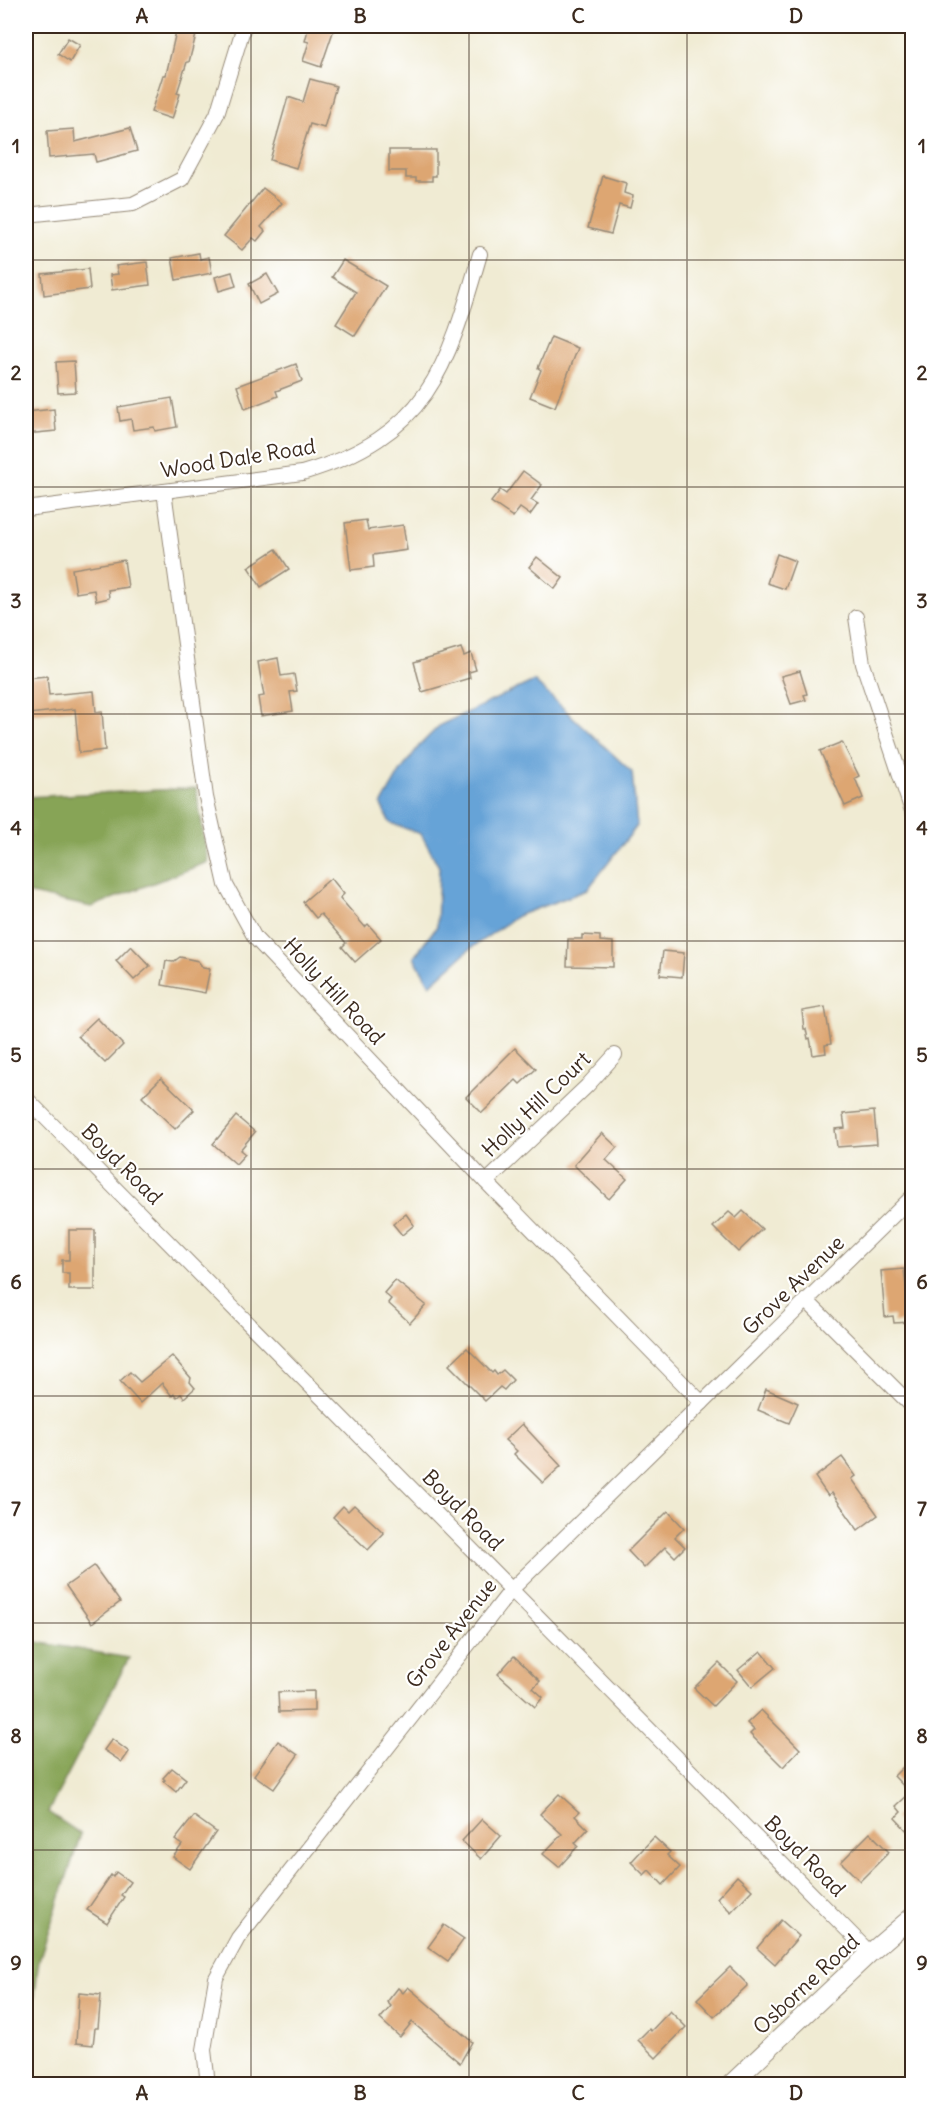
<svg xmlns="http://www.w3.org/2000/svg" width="938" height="2110" viewBox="0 0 938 2110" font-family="Delius,sans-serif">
<rect width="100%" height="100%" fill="#fff"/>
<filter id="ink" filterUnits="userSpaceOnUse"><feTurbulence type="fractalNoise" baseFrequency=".0167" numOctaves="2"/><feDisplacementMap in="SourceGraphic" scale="12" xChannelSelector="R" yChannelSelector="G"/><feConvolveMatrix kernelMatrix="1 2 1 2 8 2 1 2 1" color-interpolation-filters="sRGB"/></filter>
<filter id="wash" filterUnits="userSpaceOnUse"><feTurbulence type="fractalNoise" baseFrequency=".008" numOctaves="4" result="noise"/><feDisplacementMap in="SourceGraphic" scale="24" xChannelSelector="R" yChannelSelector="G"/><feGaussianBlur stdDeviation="1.35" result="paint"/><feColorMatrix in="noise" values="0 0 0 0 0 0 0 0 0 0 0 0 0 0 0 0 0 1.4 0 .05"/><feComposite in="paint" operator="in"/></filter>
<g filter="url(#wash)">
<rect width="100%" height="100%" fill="#f0ebd3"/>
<g fill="#87a456" stroke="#61673a" stroke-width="1.5">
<polygon points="196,788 208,862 91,907 26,893 26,797"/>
<polygon points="31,1641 129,1658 48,1812 81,1834 39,1960 26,2064 26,1647"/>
</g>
<polygon fill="#66a3d7" stroke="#50667a" stroke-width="1.5" points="534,681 632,772 637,826 587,890 517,916 470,949 430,985 414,957 437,926 439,867 421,834 390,823 381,805 400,772 419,746 440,725"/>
<g id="blocks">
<g fill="#dda672">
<polygon points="309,26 335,26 321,67 303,61 309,42 305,41"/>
<polygon points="177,27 197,31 189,62 187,62 177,93 180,94 172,119 151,112 163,75 166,75"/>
<polygon points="68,38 80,45 70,62 58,54"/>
<polygon points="310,79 336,86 324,128 310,124 296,168 270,160 288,97 303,102"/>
<polygon points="130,128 137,151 96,162 94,154 49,158 47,131 74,129 75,142"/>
<polygon points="389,150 436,150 436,176 432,176 432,181 416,181 416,178 406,178 406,171 389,171"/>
<polygon points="603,176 626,183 624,193 633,196 630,208 619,205 611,234 588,228"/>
<polygon points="263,188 282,203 261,227 265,231 257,241 253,238 242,250 224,236"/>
<polygon points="199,253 200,259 209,257 212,273 176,280 172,258"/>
<polygon points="343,260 386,286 355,336 336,324 356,292 332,277"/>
<polygon points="147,262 150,285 112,290 110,275 118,274 116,266"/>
<polygon points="88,269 90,289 44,295 42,274"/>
<polygon points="232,272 236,286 219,291 215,277"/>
<polygon points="267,274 278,294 259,304 249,284"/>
<polygon points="551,337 578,348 555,407 530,397 541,370 538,368"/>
<polygon points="74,361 76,392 58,393 56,362"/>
<polygon points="296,364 302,381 276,391 278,396 245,409 237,386"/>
<polygon points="172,398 177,427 155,431 154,427 133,430 131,419 120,421 118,407"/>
<polygon points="54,409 56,431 26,434 26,412"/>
<polygon points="523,471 542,485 531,500 538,504 530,515 520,508 513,517 491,502 500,490 506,494"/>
<polygon points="366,520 368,530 403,525 407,550 373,555 374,567 351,570 345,523"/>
<polygon points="276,549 289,569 261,587 248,567"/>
<polygon points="777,554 795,561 785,589 767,583"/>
<polygon points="537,557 563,578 555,589 529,567"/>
<polygon points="124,560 128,587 108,590 109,598 96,601 94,590 76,593 72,569"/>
<polygon points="461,648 464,656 471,653 476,670 469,672 470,678 422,692 414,662"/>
<polygon points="278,658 281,676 294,674 297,691 290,692 293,711 261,716 258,697 264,696 258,662"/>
<polygon points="800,671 807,694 804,695 806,700 791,704 781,676"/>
<polygon points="47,676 49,695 94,691 96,712 102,711 105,750 79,753 75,709 28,714 26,678"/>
<polygon points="842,742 859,776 855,778 863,798 845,806 820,751"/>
<polygon points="331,878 344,894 340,898 365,927 368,924 381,939 355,962 342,947 346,943 321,914 316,918 303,902"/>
<polygon points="582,935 600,936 600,941 613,942 613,967 567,966 568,939 582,939"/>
<polygon points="131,946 150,966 134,980 116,961"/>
<polygon points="663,951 684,953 682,977 660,975"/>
<polygon points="180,957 198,961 203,968 210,969 205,993 162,985 166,961 173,962"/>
<polygon points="825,1007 831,1044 825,1045 826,1053 813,1055 810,1038 808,1039 806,1029 804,1029 802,1011"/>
<polygon points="97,1018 123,1045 105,1063 78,1036"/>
<polygon points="515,1048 536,1069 520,1084 516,1080 482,1113 466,1097"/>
<polygon points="161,1078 194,1110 175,1129 142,1097"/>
<polygon points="874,1111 877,1144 837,1147 835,1129 845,1128 843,1114"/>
<polygon points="236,1116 255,1132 240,1150 245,1154 236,1164 213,1144"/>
<polygon points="602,1133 617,1147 606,1160 627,1179 609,1199 574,1165"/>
<polygon points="743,1211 762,1229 738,1252 713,1227 729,1212 736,1218"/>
<polygon points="406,1214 414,1225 402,1235 393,1224"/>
<polygon points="69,1230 95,1230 95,1290 69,1290 69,1273 62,1273 62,1260 69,1260"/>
<polygon points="904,1269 910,1322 894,1323 893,1316 885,1317 881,1271"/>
<polygon points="395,1280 426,1305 410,1323 388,1303 391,1299 384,1293"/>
<polygon points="467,1348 492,1373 494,1371 497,1375 503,1370 513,1380 504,1390 500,1387 485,1401 449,1365"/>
<polygon points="172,1356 191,1378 190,1382 195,1388 184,1398 181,1394 177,1397 174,1394 172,1396 162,1383 140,1403 120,1381 130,1372 140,1382"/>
<polygon points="766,1389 798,1403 789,1423 758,1410"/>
<polygon points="522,1424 561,1466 543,1483 514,1454 517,1451 505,1440"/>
<polygon points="842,1457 856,1476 852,1479 878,1515 858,1530 832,1493 828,1496 815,1477"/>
<polygon points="354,1505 384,1533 368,1550 333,1517 343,1506 348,1511"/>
<polygon points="668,1511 684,1528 675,1537 685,1547 675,1557 665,1547 644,1568 628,1551"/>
<polygon points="94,1566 120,1602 92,1623 66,1586"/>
<polygon points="761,1651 775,1668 752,1687 738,1670"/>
<polygon points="514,1656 540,1681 533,1688 543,1697 535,1707 498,1674"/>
<polygon points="719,1663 737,1681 713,1706 694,1688"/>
<polygon points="314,1691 314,1711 279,1712 278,1692"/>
<polygon points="761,1710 800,1749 783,1767 750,1734 754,1730 747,1723"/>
<polygon points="112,1739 129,1752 122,1762 104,1750"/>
<polygon points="278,1741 298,1755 274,1789 254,1775"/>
<polygon points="903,1767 912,1776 912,1836 895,1818 901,1812 896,1806 910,1793 894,1776"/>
<polygon points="172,1768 186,1779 176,1792 163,1781 165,1780 163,1778"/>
<polygon points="559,1794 579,1812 575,1816 588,1829 575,1843 578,1846 559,1867 543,1854 562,1834 540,1814"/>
<polygon points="194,1816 216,1832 190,1869 173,1857 182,1845 175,1840"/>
<polygon points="482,1819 501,1836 481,1859 462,1841"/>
<polygon points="870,1833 889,1852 860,1881 841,1862"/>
<polygon points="654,1837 670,1852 667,1855 680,1867 663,1885 649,1870 644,1875 631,1862"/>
<polygon points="116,1872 130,1882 121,1895 124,1897 107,1923 87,1910 111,1875 113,1877"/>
<polygon points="737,1876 752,1890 731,1912 717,1898"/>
<polygon points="781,1920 799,1936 775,1964 757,1948"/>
<polygon points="444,1925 464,1939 448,1961 428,1947"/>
<polygon points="730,1967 748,1985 714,2017 697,1999"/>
<polygon points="408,1987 472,2042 460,2063 412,2022 400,2037 380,2019 391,2006 387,2002 398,1988 403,1993"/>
<polygon points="79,1993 101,1995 98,2028 95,2028 93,2045 76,2043"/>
<polygon points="670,2011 686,2027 656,2058 638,2040 649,2029 651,2031"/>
</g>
</g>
</g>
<g filter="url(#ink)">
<use href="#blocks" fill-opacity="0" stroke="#968a78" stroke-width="1.5"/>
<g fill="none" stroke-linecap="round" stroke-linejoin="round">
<g stroke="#968a78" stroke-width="16">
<g id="minor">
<polyline points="26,215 133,204 182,179 217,114 244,26"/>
<polyline points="164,491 206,797 226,885 255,938 486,1182 702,1403"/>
<path d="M26,509L302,473C428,436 447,369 480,254"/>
<polyline points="856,617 863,664 912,811"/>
<polyline points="26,1098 870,1953"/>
<polyline points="486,1182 587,1086 615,1055"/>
<polyline points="806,1300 912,1406"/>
<polyline points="208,2084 204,2050 216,1978 238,1938 512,1589 912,1197"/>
</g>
</g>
<g stroke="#968a78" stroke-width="20">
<polyline id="tertiary" points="731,2084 870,1953 912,1917"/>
</g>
<use href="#minor" stroke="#fff" stroke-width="14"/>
<use href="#tertiary" stroke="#fff" stroke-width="18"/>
</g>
</g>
<path fill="none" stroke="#3b2a1e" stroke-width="1.5" stroke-opacity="0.55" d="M251,26V2084M469,26V2084M687,26V2084M26,260H912M26,487H912M26,714H912M26,941H912M26,1169H912M26,1396H912M26,1623H912M26,1850H912"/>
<g text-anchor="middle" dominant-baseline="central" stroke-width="4.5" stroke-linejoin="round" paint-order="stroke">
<g font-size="21" fill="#3b2a1e" stroke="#fff">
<text transform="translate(238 458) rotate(-9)">Wood Dale Road</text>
<text transform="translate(334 991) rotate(47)">Holly Hill Road</text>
<text transform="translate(536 1104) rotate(-44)">Holly Hill Court</text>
<text transform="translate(122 1164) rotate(45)">Boyd Road</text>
<text transform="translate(793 1285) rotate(-44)">Grove Avenue</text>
<text transform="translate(463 1510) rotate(45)">Boyd Road</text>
<text transform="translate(451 1633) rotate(-52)">Grove Avenue</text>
<text transform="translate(805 1856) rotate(45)">Boyd Road</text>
<text transform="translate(806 1984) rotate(-43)">Osborne Road</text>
</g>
</g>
<rect width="938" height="2110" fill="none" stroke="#fff" stroke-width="66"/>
<rect x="33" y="33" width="872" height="2044" fill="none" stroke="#3b2a1e" stroke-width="2"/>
<g font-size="20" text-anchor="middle" font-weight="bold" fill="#3b2a1e">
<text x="142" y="23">A</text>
<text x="360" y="23">B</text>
<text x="578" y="23">C</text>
<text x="796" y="23">D</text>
<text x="16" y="153">1</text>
<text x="922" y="153">1</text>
<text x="16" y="380">2</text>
<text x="922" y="380">2</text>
<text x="16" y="608">3</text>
<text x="922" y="608">3</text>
<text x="16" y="835">4</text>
<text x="922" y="835">4</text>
<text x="16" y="1062">5</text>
<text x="922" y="1062">5</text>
<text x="16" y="1289">6</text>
<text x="922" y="1289">6</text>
<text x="16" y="1516">7</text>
<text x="922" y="1516">7</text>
<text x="16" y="1743">8</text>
<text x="922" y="1743">8</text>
<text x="16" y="1970">9</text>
<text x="922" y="1970">9</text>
<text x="142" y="2100">A</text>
<text x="360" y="2100">B</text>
<text x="578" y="2100">C</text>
<text x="796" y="2100">D</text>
</g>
</svg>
